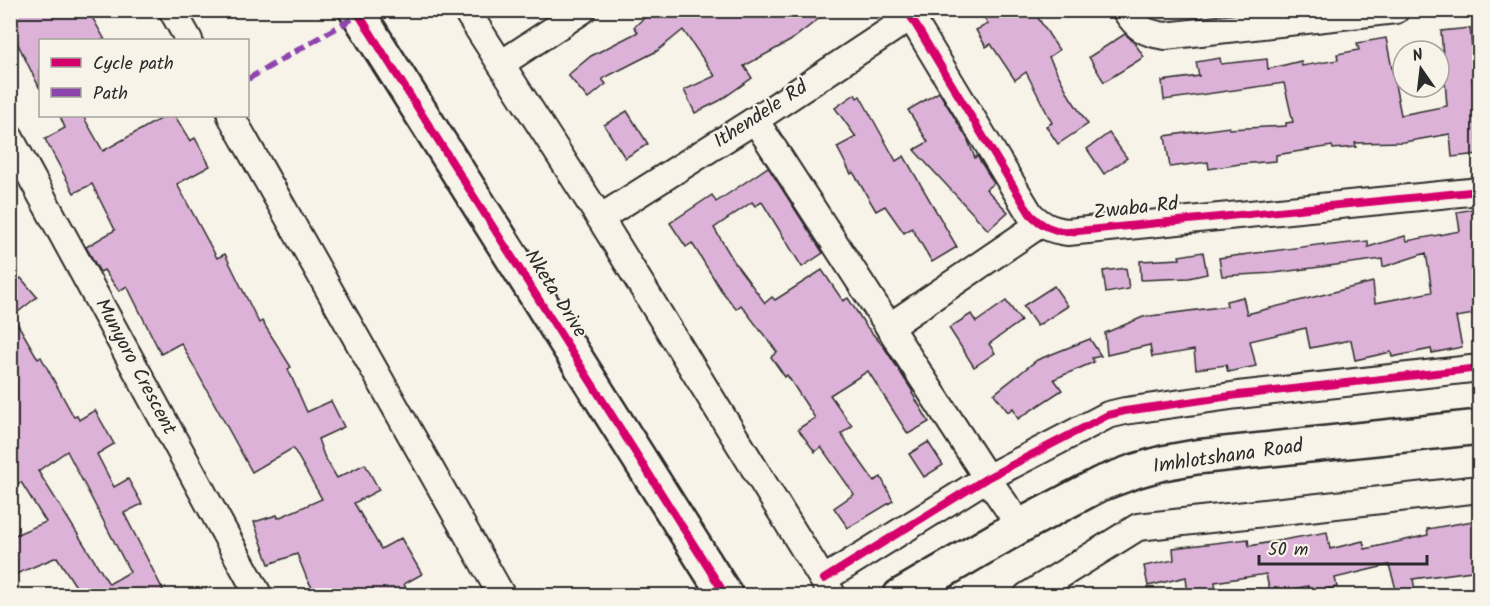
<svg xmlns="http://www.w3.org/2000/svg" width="1490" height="606" viewBox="0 0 1490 606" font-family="Kalam,sans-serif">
<rect width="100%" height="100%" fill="#f7f3e8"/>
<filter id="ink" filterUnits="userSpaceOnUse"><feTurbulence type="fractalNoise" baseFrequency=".0167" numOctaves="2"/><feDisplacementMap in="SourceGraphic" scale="12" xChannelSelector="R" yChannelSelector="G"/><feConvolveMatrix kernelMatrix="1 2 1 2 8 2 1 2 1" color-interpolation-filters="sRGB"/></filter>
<g filter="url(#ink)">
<g fill="#ddb2d8" stroke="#2b2b2b" stroke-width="1.5" fill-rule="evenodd">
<polygon points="10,10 88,10 105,40 40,40 40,89 10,28"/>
<polygon points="653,10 830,10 790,41 744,66 752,78 719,101 695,113 684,90 715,76 683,30 657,51 602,79 606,84 588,99 568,75 591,56 638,32 634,27"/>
<polygon points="980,10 1033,10 1059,50 1049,57 1070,97 1088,124 1058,144 1046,126 1052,123 1026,72 1015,80 991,44 986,47 976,30 988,24"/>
<polygon points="1470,28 1475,77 1472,77 1479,154 1452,157 1450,134 1404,142 1355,143 1356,147 1333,149 1332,146 1276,155 1276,161 1240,164 1209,169 1208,162 1170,167 1165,136 1229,127 1229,129 1286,126 1286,123 1293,122 1284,83 1164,100 1162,81 1199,76 1196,62 1220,58 1221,64 1267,59 1268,69 1301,61 1302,66 1338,60 1337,54 1359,50 1357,43 1386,38 1401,115 1447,106 1441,31"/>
<polygon points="1125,34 1134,42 1144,57 1104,82 1089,57"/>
<polygon points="939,92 967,138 975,158 977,156 994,183 986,189 1008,212 988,230 914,150 928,142 908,110"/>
<polygon points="855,94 857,98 860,96 896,161 904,156 957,247 932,262 912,228 904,233 885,206 876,211 853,172 851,174 837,147 856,137 835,108"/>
<polygon points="627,111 648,144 625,158 604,125"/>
<polygon points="60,116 83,116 103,151 165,116 175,116 190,141 195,138 210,166 177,184 217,258 225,254 259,323 262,321 291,367 288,369 307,412 331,401 344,427 318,439 324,456 337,478 365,464 379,490 354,503 381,549 401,538 422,574 404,584 410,596 317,596 307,579 297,554 269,564 254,522 277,515 278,518 322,499 293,448 252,472 181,343 161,354 127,286 119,291 104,270 100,272 86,247 115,230 92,184 74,193 45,139 65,128"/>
<polygon points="1109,133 1127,158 1104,174 1087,149"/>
<polygon points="768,167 823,253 802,267 762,202 755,206 752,202 714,228 735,263 765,303 772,297 775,300 822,270 843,301 848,298 866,326 884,347 913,392 912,393 929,422 908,434 868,371 830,395 852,426 841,434 874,481 881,477 893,501 848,528 834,508 854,494 821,447 815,452 798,429 815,418 787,375 785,377 771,357 777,352 741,305 736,309 721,290 692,243 686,247 670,223 712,195 716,202"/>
<polygon points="1479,208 1479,313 1456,317 1462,347 1432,353 1431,349 1392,357 1391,352 1355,360 1351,340 1310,348 1306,328 1250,341 1256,366 1228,372 1226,365 1196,369 1194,350 1152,357 1150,345 1107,355 1105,333 1143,317 1227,306 1226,301 1243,297 1247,314 1373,282 1375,303 1432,292 1426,253 1383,267 1382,259 1274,273 1222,276 1219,258 1324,244 1324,246 1368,241 1368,247 1405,236 1407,241 1460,231 1457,212"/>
<polygon points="1203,252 1207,274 1189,278 1141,280 1140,261 1180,259 1179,256"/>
<polygon points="1126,268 1129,289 1106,293 1103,271"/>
<path d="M21,278L37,297L13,316L38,359L41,357L74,417L77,416L79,420L95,410L114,444L97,454L114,487L128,479L142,504L124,513L166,596H82L57,557L16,574L10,561V537L46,522L21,482L10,488V287ZM67,451L130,572L109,584L38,471Z"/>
<polygon points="1054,286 1068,306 1037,326 1023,306"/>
<polygon points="1006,301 1021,321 989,344 995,353 974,367 949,328 971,314 976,322"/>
<polygon points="1090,339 1101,356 1092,358 1094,362 1054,379 1062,390 1018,419 1013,408 1008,412 994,394 1037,360"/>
<polygon points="928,442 943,465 924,477 909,454"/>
<polygon points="1479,520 1479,570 1413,579 1416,596 1398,596 1389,565 1335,578 1337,587 1309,592 1308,586 1270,594 1266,574 1215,582 1216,596 1188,596 1186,577 1148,586 1144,566 1174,560 1173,548 1248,539 1249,546 1327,532 1330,549 1363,541 1365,549 1428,535 1427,529"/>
</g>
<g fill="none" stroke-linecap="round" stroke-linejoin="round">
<g stroke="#2b2b2b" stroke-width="30">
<g id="minor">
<polyline points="172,10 189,40"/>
<polyline points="466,10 600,218 833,596"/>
<path d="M1125,10C1137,28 1144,33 1165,36L1396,10"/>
<path d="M911,17L1030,214C1042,226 1051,230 1068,232L1480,191"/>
<polyline points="501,64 583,10"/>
<polyline points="231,116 502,596"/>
<polyline points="755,120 987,478 1020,526"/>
<polyline points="10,138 259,596"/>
<polyline points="600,218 755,120 921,10"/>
<polyline points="889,327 1040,224"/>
<polyline points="824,579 987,478 1108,415 1125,411 1238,395 1480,368"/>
<polyline points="1027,596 1138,527 1480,489"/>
</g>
</g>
<g stroke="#2b2b2b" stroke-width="38">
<g id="tertiary">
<polyline points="356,10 726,596"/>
<polyline points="900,596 1020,526 1100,484 1135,471 1163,463 1196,457 1480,427"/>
</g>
</g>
<use href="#minor" stroke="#f7f3e8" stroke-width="26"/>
<use href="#tertiary" stroke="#f7f3e8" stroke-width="33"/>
<g stroke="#8e44ad" stroke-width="6" stroke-dasharray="12 6" stroke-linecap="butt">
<polyline points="248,79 362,13"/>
<polyline points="10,588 14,596"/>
</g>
<g stroke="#f7f3e8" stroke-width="11">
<g id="cycleway">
<polyline points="356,10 726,596"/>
<path d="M911,17L1030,214C1042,226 1051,230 1068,232L1480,191"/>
<polyline points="824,579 987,478 1108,415 1125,411 1238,395 1480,368"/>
</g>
</g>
<use href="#cycleway" stroke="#d6006c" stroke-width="8"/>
</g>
</g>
<g text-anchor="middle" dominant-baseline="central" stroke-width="4.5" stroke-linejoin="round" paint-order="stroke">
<g font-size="20" fill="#2b2b2b" stroke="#f7f3e8">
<text transform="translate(761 115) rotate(-33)">Ithendele Rd</text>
<text transform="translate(1136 209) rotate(-6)">Zwaba Rd</text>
<text transform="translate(555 294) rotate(58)">Nketa Drive</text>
<text transform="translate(135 367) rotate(62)">Munyoro Crescent</text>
<text transform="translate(1228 457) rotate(-8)">Imhlotshana Road</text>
</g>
</g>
<rect width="1490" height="606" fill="none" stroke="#f7f3e8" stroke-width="36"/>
<rect x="18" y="18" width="1454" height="570" fill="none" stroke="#2b2b2b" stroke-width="2" filter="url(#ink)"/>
<rect x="39" y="39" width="210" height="78" fill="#f7f3e8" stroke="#a5a39c" stroke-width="1.5"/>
<rect x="51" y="58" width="30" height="9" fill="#d6006c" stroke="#a5a39c" stroke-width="1.5"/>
<text x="93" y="69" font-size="18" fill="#2b2b2b">Cycle path</text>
<rect x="51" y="88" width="30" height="9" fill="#8e44ad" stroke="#a5a39c" stroke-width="1.5"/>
<text x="93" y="99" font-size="18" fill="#2b2b2b">Path</text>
<g transform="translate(1421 69) rotate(346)"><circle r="28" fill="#f7f3e8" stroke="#a5a39c" stroke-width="1.5"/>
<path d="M0-4.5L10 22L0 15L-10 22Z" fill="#2b2b2b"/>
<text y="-9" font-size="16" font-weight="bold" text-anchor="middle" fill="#2b2b2b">N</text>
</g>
<path d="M1259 555v9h168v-9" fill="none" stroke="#2b2b2b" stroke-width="3"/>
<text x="1268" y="555" font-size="18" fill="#2b2b2b" stroke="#f7f3e8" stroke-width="4.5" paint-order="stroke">50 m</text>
</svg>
